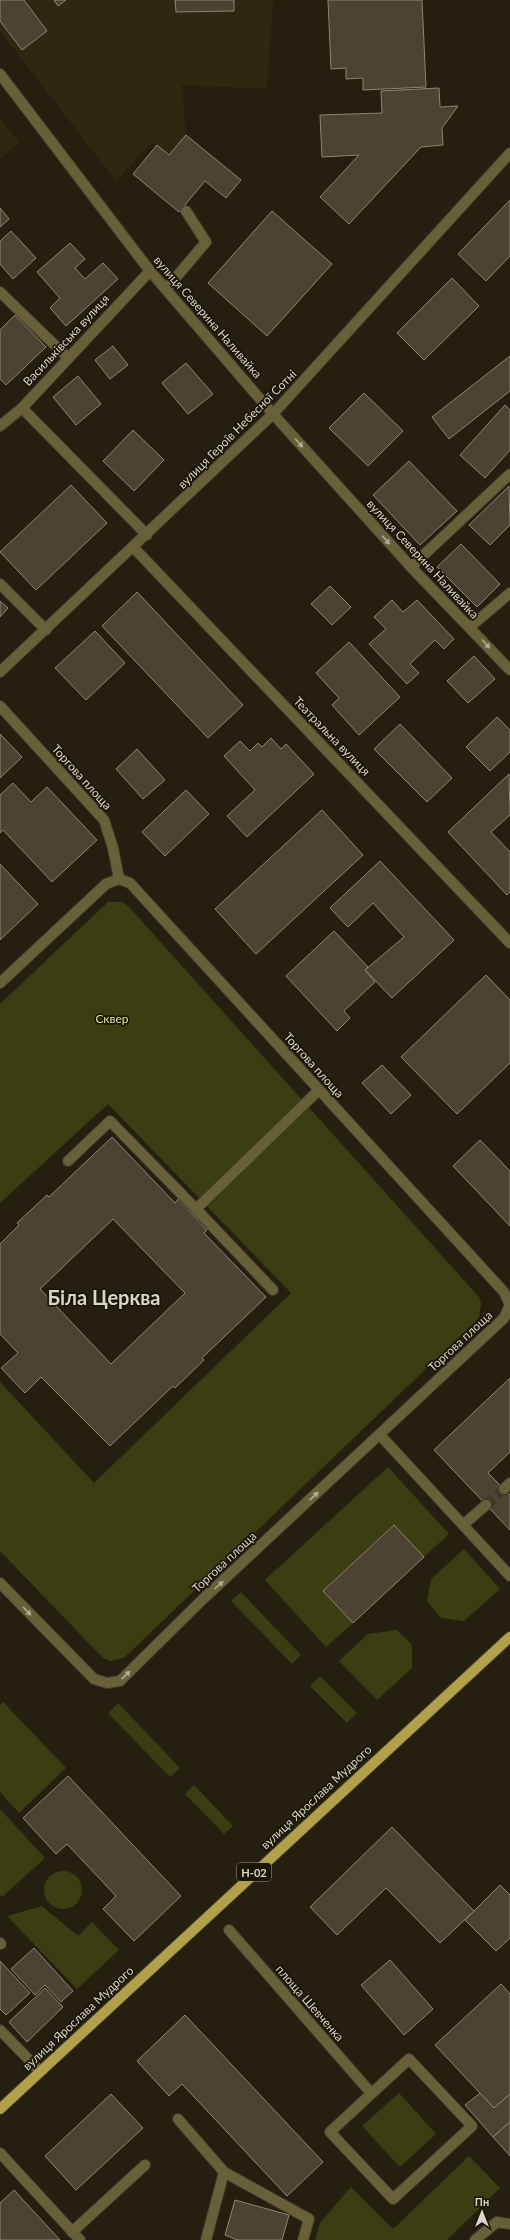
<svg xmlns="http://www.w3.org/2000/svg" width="510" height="2240" viewBox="0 0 510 2240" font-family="Lato,sans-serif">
<rect width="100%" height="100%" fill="#251f0f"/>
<g fill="#302710">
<polygon points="0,0 273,0 267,89 182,85 186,135 169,155 152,142 116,181 0,31"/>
<polygon points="0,118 19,142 0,159"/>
</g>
<g fill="#3b3e12">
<polygon points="108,902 122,902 130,908 479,1297 481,1303 479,1318 124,1658 110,1661 102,1657 0,1551 0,1382 94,1483 291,1293 108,1104 0,1203 0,1004"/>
<polygon points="388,1467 449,1534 424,1557 393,1525 323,1591 353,1623 326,1647 265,1580"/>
<polygon points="464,1549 500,1589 464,1621 441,1618 427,1601 431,1579"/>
<polygon points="241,1592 301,1655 292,1664 231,1601"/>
<polygon points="397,1630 412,1645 412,1668 377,1700 339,1661 368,1634"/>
<polygon points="320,1676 357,1713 347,1723 310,1686"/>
<polygon points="3,1702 66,1768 19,1813 0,1792 0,1705"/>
<polygon points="118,1703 180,1768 170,1777 108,1713"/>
<polygon points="194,1785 233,1826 224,1834 185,1794"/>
<polygon points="0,1809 45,1858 2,1897 0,1895"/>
<circle cx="63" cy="1890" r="19"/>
<polygon points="42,1906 78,1936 92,1922 119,1950 77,1989 7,1916"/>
<polygon points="399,2093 436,2134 400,2167 362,2126"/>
<polygon points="469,2156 500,2188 447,2240 315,2240 320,2223 351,2187 393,2229"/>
</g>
<g fill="#4d4333" stroke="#908573" fill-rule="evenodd">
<polygon points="0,0 24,0 47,31 22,50 0,21"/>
<polygon points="54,0 66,0 58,6"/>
<polygon points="175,0 234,0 234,11 176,12"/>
<polygon points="328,0 422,0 426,87 363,90 363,78 346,79 346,68 331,69"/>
<polygon points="439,88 440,107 458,106 442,128 443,145 421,147 349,224 320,197 359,155 322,157 320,115 382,113 381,91"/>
<polygon points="186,135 241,180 226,198 205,181 179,212 133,174 157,145 169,155"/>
<polygon points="510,200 510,256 486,281 458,254"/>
<polygon points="0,208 9,219 0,227"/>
<polygon points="272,211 332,264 267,336 208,283"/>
<polygon points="11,231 36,258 13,279 0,264 0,241"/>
<polygon points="70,243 85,259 75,268 85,279 103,263 118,279 66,326 50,308 60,298 37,272"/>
<polygon points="452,278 479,306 424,360 397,333"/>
<polygon points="15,315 46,347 6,385 0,379 0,330"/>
<polygon points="113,346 128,365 110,379 95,360"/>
<polygon points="510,356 510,391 449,439 432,417"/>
<polygon points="186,363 213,394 188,414 162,383"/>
<polygon points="78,376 101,404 76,425 53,397"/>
<polygon points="364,393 403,431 368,466 329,428"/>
<polygon points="505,405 510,410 510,450 485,478 460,455"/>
<polygon points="133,430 164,460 134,491 103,461"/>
<polygon points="409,461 457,511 420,545 373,495"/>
<polygon points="71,485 107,523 36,590 0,552"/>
<polygon points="509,486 510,525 490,545 469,525"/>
<polygon points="461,544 500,584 477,607 437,567"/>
<polygon points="330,586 351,607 332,625 311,604"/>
<polygon points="137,592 243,705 208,738 102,626"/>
<polygon points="392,600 403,612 417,600 454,639 444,649 435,640 410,664 419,673 407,684 369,644 386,629 374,617"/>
<polygon points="0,601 8,608 0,617"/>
<polygon points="95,631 125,663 86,700 55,668"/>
<polygon points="349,642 400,697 359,735 332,705 339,698 316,673"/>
<polygon points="474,656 495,679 468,703 447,681"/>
<polygon points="497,717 510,730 510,752 490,771 466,747"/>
<polygon points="400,724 452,778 427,802 374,749"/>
<polygon points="0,734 22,757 0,778"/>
<polygon points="271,738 281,749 286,744 314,774 247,837 227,816 255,790 224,756 240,741 250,751 258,743 262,747"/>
<polygon points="137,749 165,780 143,799 116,769"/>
<polygon points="509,774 510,815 491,832 510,852 510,892 507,895 448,832"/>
<polygon points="13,783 31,802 47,787 97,840 52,882 3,830 0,833 0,795"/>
<polygon points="186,790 209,814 165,856 142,832"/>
<polygon points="322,810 363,855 256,954 215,909"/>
<polygon points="380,861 454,940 392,998 365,970 404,937 373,903 348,927 330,908"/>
<polygon points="0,864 38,904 0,940"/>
<polygon points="334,931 368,967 365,970 375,982 344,1011 350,1018 337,1031 286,976"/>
<polygon points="486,975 510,1000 510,1063 457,1114 401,1057"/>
<polygon points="382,1065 411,1095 391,1114 362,1083"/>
<path d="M112,1137L175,1203L178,1199L207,1230L204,1233L266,1297L202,1358L204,1360L175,1388L173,1386L110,1446L41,1377L25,1393L1,1368L18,1353L0,1334V1244L19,1225L17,1223L47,1195L49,1197ZM113,1219L185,1293L111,1364L40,1289Z"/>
<polygon points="480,1140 510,1171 510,1226 453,1166"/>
<polygon points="510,1378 510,1452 488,1473 510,1495 510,1530 434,1450"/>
<polygon points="394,1525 424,1557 353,1623 323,1591"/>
<polygon points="68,1776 181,1896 134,1941 103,1909 116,1896 67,1844 56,1854 23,1818"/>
<polygon points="392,1827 474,1911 440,1943 386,1888 337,1935 310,1907"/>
<polygon points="500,1885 510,1895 510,1938 496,1951 465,1920"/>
<polygon points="34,1948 73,1991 61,2002 45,1985 35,1995 11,1969"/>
<polygon points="390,1960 433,2009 404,2035 361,1985"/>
<polygon points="0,1961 30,1993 6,2015 0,2009"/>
<polygon points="501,1984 510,1994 510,2094 494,2108 435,2045"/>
<polygon points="45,1988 63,2007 27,2042 9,2022"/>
<polygon points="185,2015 323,2162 287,2196 182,2084 169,2096 137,2061"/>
<polygon points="480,2093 494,2108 510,2094 510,2122 493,2137 465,2105"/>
<polygon points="111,2094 143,2128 76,2190 45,2156"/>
<polygon points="510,2122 510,2156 493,2137"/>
<polygon points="14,2190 60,2240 0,2240 0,2203"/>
<polygon points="235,2200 289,2215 282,2240 237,2240 225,2235"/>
</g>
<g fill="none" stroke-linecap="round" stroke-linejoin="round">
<polyline stroke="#403a2b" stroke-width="10" stroke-dasharray="10 5" stroke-linecap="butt" points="486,1505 504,1489"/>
<g stroke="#423c2d" stroke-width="12">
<g id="minor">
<polyline points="0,74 150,271 273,414 411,567 510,670"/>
<polyline points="166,289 206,242 186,211"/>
<polyline points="0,292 67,357"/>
<polyline points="22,408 147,535"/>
<polyline points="0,426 22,408 150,271"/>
<polyline points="134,548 510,943"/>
<polyline points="411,567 510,474"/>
<polyline points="0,584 46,630"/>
<polyline points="470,627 510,593"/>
<polyline points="0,672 273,414 510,153"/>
<polyline points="0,706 104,820 113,848 119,879"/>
<polyline points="0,983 106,884 119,879 130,883 504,1292 510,1305 504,1318 203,1599 120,1681 107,1683 94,1679 0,1583"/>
<polyline points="68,1161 110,1121 196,1209 319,1090"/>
<polyline points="196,1209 273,1290"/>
<polyline points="380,1435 510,1576"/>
<polyline points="504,1489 510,1483"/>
<polyline points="463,1525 486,1505"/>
<polyline points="229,1930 371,2093"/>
<polyline points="0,1943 1,1944"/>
<polyline points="0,2030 40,2071"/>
<polygon points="409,2059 472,2126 393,2199 330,2132"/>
<polyline points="178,2119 224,2172 206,2240"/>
<polyline points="0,2153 80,2240"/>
<polyline points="224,2172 309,2219 303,2240"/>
<polyline points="72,2232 145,2165"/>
<polyline points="475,2240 497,2222 510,2224"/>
</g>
</g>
<g stroke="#423c2d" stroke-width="12">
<polyline id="major" points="0,2109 510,1637"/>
</g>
<use href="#minor" stroke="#686039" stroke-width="10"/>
<use href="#major" stroke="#b2a14b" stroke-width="10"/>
</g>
<defs><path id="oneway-solid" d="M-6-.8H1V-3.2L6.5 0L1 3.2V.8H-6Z"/></defs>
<g fill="#b1ac98">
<use href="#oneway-solid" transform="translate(299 443) rotate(48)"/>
<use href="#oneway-solid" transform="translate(386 540) rotate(48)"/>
<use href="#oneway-solid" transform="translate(486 644) rotate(48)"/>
<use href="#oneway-solid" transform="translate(314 1496) rotate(-43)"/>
<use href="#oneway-solid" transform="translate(219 1585) rotate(-42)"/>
<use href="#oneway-solid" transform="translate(27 1611) rotate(46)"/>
<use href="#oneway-solid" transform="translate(126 1675) rotate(-44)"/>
</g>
<g text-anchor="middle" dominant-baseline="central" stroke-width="3.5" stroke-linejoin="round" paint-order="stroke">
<rect fill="#1c1606" stroke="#a09c90" stroke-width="1" x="237" y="1863" width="34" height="18" rx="3"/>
<g font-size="11" font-weight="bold" fill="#d9d5cb">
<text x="254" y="1872">Н-02</text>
</g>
<g font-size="12" fill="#d9d5cb" stroke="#1c1606">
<text transform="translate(208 317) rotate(49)">вулиця Северина Наливайка</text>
<text transform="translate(66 340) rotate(-47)">Васильківська вулиця</text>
<text transform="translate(237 429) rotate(-45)">вулиця Героїв Небесної Сотні</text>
<text transform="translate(423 559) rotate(47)">вулиця Северина Наливайка</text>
<text transform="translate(332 736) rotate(46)">Театральна вулиця</text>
<text transform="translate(82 777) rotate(48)">Торгова площа</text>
<text transform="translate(314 1065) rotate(48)">Торгова площа</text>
<text transform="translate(460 1341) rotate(-43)">Торгова площа</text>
<text transform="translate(224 1562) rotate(-43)">Торгова площа</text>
<text transform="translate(316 1797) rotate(-43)">вулиця Ярослава Мудрого</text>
<text transform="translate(310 2003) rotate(49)">площа Шевченка</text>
<text transform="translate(78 2018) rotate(-43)">вулиця Ярослава Мудрого</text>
</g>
<g font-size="12" fill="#dfe69a" stroke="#1c1606">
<text x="112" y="1018">Сквер</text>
</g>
<g font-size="20" font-weight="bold" fill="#d9d5cb" stroke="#1c1606">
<text x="104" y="1297">Біла Церква</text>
</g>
</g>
<g transform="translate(482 2212)" stroke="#1c1606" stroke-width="3" paint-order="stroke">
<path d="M0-3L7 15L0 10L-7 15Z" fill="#d9d5cb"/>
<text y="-6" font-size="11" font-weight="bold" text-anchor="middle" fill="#d9d5cb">Пн</text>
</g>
</svg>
